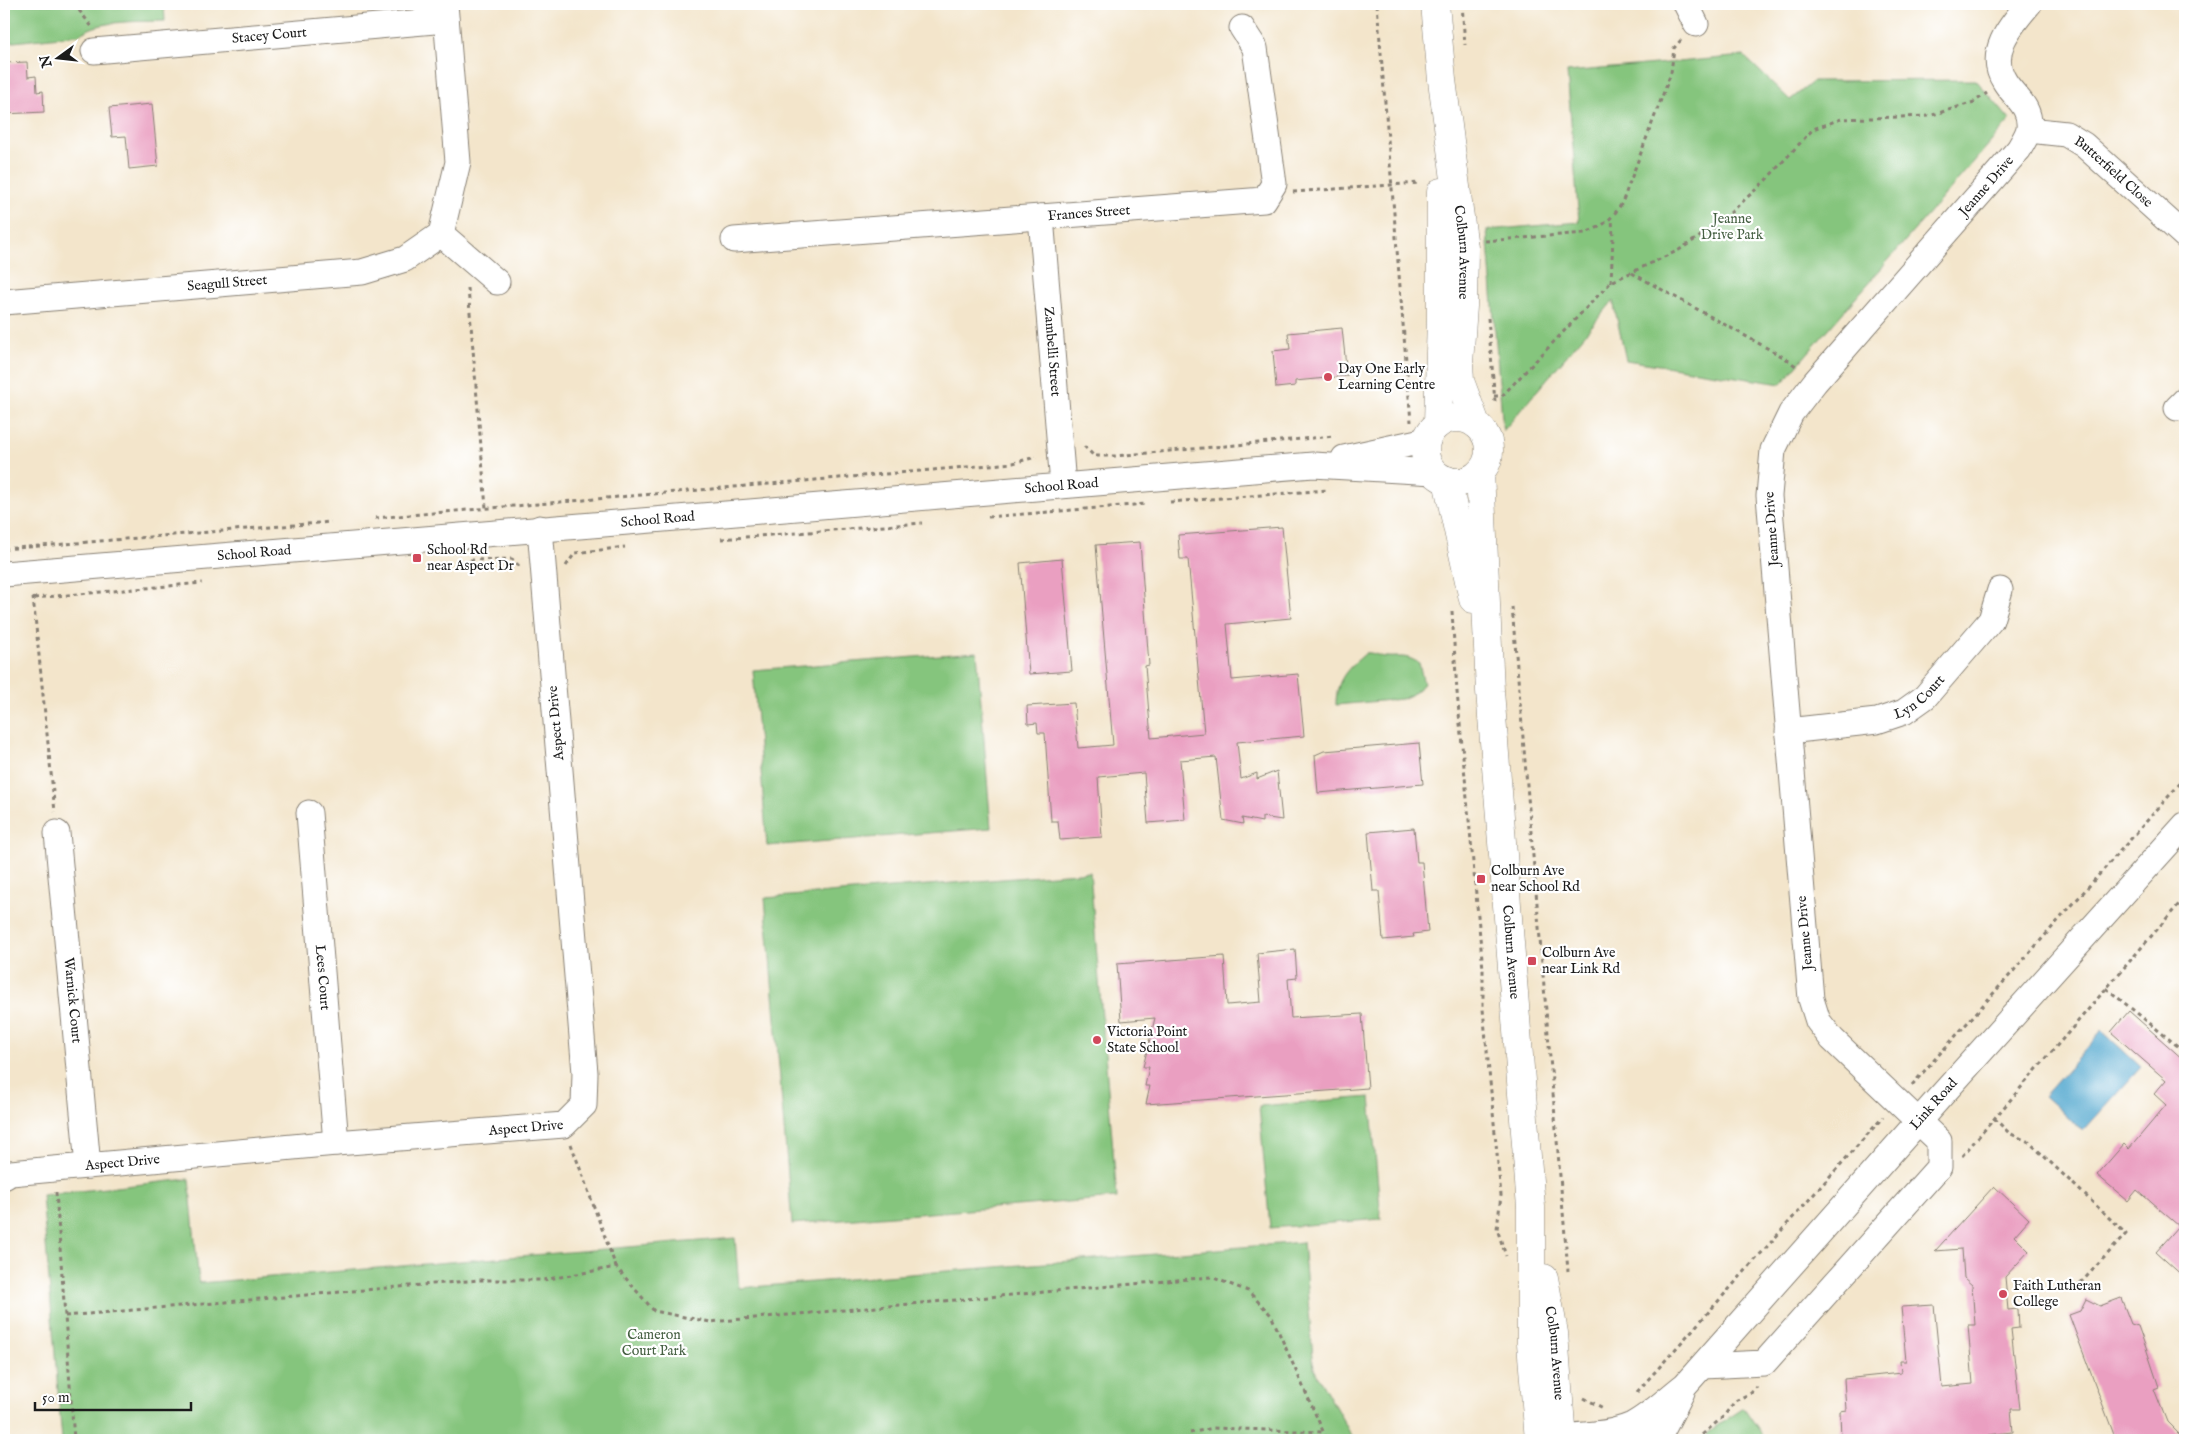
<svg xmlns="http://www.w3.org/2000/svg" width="2189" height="1444" viewBox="0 0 2189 1444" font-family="'IM FELL English',serif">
<rect width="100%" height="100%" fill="#fff"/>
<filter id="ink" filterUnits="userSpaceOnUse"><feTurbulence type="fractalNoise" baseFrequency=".02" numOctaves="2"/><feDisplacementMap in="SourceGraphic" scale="10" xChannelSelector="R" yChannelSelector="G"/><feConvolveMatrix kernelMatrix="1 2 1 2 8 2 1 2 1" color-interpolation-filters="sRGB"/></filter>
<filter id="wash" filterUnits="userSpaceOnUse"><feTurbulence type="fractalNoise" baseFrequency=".0096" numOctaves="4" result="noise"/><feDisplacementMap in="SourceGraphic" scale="20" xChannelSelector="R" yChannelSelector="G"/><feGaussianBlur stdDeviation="1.12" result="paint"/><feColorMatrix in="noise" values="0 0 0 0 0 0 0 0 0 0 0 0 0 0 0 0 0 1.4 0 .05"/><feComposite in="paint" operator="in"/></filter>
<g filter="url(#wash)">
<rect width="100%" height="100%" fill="#f3e5cb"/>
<g fill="#85c57d" stroke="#50704c">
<path d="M4,4H164L165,21C140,22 99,19 79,35L4,43Z"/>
<polygon points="1744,56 1790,100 1814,81 1976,80 2010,120 1781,384 1626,360 1613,301 1503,431 1487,230 1579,222 1567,72"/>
<polygon points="977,652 991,828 767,846 753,670"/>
<path d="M1366,653C1374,652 1379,657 1387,657C1401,658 1404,654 1419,663L1424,684L1411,695L1402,699L1336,705C1336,679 1347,669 1366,653Z"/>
<polygon points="1090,872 1117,1198 792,1224 765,898"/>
<polygon points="1370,1097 1381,1219 1270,1228 1259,1106"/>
<polygon points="189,1179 199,1283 735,1238 739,1288 1303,1242 1314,1369 1354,1440 62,1440 42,1195"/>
<polygon points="1744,1408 1766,1440 1702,1440 1712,1429"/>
</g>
<polygon fill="#53a8cf" stroke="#386276" points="2102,1031 2141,1067 2083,1131 2044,1096"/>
<g id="blocks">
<g fill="#ea9fc1">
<polygon points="27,62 28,77 36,76 37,92 43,91 44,112 4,114 4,63"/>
<polygon points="152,104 158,166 129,169 126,136 112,137 109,108"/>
<polygon points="1342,328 1347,376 1295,381 1295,386 1276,388 1273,351 1290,349 1288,333"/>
<polygon points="1282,527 1291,618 1227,624 1232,680 1298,674 1304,736 1237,742 1241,779 1257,773 1257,779 1277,771 1282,820 1262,817 1262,822 1242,818 1243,824 1223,820 1216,757 1180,760 1185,820 1148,823 1144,773 1098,777 1102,837 1060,840 1058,821 1051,821 1045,733 1038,733 1037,723 1028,724 1027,706 1074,703 1078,748 1113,745 1096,545 1140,542 1149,665 1145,666 1151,738 1204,733 1188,559 1180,559 1178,535"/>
<polygon points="1062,559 1072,671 1029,674 1020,563"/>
<polygon points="1419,743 1423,784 1318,793 1315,755 1324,751"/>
<polygon points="1414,828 1417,862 1422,862 1428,932 1413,934 1414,937 1383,940 1379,891 1373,891 1368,832"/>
<polygon points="1295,949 1297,978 1288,979 1291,1018 1362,1014 1368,1088 1146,1104 1150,1086 1145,1086 1149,1067 1143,1067 1155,1018 1121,1021 1117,964 1224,956 1227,1005 1261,1002 1257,953"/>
<polygon points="2129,1011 2185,1061 2185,1278 2156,1252 2179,1226 2137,1190 2128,1201 2097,1175 2124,1144 2129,1149 2166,1105 2154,1094 2166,1080 2111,1032"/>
<polygon points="1994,1186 2029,1219 2014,1236 2029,1251 2005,1277 2008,1310 2018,1309 2019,1328 2011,1329 2020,1409 2011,1409 2013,1432 1988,1435 1988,1440 1841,1440 1840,1411 1846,1410 1844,1379 1901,1373 1900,1361 1906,1361 1901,1307 1934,1305 1942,1387 1973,1384 1968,1325 1975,1325 1972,1285 1964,1278 1962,1249 1935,1251"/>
<polygon points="2121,1298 2131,1324 2138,1326 2146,1348 2159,1387 2154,1389 2167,1422 2185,1440 2116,1440 2069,1315 2080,1311 2086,1299 2100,1306"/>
</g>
</g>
</g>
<g filter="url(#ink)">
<use href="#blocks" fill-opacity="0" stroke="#888074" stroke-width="1"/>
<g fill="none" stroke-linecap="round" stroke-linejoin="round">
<g stroke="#888074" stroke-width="27">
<g id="minor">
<polyline points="1686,4 1696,24"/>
<path id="s1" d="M94,51L446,20"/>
<path id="s2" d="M2029,130L2066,134L2084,145L2185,236"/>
<path id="s3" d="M1041,217L1063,485"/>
<polyline points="441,234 497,282"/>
<path id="s4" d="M734,240L1264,200L1274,184L1255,48L1242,28"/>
<path id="s5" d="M4,302L362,272L405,259L441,234L458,162L445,4"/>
<polyline points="2177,408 2185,400"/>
<polyline points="1344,458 1427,440"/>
<path id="s6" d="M4,574L1313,465L1434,472"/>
<path id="s7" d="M1788,731L1877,721L1904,712L1925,697L1991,620L2000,590"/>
<path id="s8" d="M309,813L336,1143"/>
<path id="s9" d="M57,833L88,1166"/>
<path id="s10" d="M4,1177L11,1173L54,1169L336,1143L564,1125L584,1105L585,1073L540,528"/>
<path id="s11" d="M1703,1366L1764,1363L1939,1167V1141L1832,1039L1818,1021L1811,999L1769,496L1773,450L1791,413L1815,382L2019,149C2022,143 2028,135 2029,128C2031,106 2015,98 2005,82C1986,53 2011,25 2029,4"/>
<path id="s12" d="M1543,1437C1568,1436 1608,1436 1632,1425C1651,1415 1668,1398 1685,1385L1940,1097L2185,825"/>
<polyline points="1650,1440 1661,1433 1682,1392"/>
</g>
</g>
<g stroke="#888074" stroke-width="29">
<g id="major">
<path id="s13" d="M1435,4L1442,80L1464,248L1463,306L1459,363L1460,381L1476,424"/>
<circle cx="1457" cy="450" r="32"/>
<polyline points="1438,424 1441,317 1441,192"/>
<path id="s14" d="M1480,472L1490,691L1531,1207V1343L1539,1440"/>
<polyline points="1447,480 1473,599"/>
<path id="s15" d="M1544,1278L1554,1333L1562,1440"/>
</g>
</g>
<g stroke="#888074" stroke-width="3" stroke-dasharray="4 4" stroke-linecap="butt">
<polyline points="74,4 93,28"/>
<polyline points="1377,4 1411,422"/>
<polyline points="1462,4 1465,45"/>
<polyline points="1293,192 1419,183"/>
<path d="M1485,241L1585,233C1604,226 1611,220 1622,203L1671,73L1674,48L1681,40"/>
<polyline points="1632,273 1785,358 1797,367"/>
<polyline points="1611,282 1613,236 1612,219"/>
<polyline points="468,288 486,508"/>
<polyline points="1488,318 1495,402"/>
<polyline points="1494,396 1502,396 1611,282 1679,250 1716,226 1765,181 1813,129 1841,119 1929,116 1974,102 1987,93"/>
<polyline points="1498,435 1500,459"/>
<polyline points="1084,448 1085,447 1094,456 1115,456 1335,436"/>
<polyline points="1170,502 1328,490"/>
<polyline points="988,517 1146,504"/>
<polyline points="375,518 1013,463 1036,457"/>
<polyline points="721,539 922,523"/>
<polyline points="4,549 331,522"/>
<polyline points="470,560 512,559 520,567"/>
<polyline points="566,566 575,553 625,547"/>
<polyline points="33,597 55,812"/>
<polyline points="34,598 202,583"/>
<polyline points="1512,607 1568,1271"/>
<polyline points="1452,611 1457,692 1483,969 1483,1009 1501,1195 1497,1229 1506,1256"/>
<polyline points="2106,988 2185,1052"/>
<polyline points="1912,1085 2185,778"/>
<polyline points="1994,1118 2009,1133 2029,1142 2126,1234 2076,1288"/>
<polyline points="571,1144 616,1267"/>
<polyline points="1962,1156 2185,897"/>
<polyline points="56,1192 74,1440"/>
<polyline points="65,1316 479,1280 543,1280 616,1267 654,1311 710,1322 1211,1277 1248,1291 1271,1315 1327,1440"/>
<polyline points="1637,1392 1883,1117"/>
<polyline points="1584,1398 1605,1409"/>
<polyline points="1190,1433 1213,1428 1323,1432"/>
<polyline points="1696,1440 1724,1416 1735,1401 1751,1393 1757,1387"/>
</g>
<use href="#minor" stroke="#fff" stroke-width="25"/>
<use href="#major" stroke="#fff" stroke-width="28"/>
</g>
</g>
<g fill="#d1495b" stroke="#fff" stroke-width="2">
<circle cx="1328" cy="377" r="5"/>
<rect x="412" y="553" width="10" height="10" rx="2.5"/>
<rect x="1476" y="874" width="10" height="10" rx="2.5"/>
<rect x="1527" y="956" width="10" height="10" rx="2.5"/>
<circle cx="1097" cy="1040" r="5"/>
<circle cx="2003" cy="1294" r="5"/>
</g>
<g text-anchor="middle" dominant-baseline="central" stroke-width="4.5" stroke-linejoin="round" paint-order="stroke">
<g font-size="14" fill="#1c1c1c" stroke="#fff">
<text stroke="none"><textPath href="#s1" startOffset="176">Stacey Court</textPath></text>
<text stroke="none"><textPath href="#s2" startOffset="98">Butterfield Close</textPath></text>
<text stroke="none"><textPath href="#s11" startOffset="1435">Jeanne Drive</textPath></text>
<text stroke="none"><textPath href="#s4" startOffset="356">Frances Street</textPath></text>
<text stroke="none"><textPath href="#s13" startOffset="250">Colburn Avenue</textPath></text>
<text stroke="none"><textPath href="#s5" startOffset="224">Seagull Street</textPath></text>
<text stroke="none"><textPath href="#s3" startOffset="135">Zambelli Street</textPath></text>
<text stroke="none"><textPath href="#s6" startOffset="1061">School Road</textPath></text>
<text stroke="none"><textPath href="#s6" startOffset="656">School Road</textPath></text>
<text transform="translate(1772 529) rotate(-94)">Jeanne Drive</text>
<text stroke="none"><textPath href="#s6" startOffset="251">School Road</textPath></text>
<text stroke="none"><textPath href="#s7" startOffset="139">Lyn Court</textPath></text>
<text transform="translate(556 723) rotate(-95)">Aspect Drive</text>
<text transform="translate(1805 933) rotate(-95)">Jeanne Drive</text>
<text stroke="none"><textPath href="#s14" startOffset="481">Colburn Avenue</textPath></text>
<text stroke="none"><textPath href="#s8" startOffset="165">Lees Court</textPath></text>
<text stroke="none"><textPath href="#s9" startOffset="168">Warnick Court</textPath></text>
<text stroke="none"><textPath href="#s12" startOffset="532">Link Road</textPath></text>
<text stroke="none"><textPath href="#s10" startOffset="525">Aspect Drive</textPath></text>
<text stroke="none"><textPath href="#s10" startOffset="120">Aspect Drive</textPath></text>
<text stroke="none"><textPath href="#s15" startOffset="76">Colburn Avenue</textPath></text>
</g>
<g font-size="14" fill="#466043" stroke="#fff">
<text x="1732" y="219">Jeanne<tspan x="1732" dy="16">Drive Park</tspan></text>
<text x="654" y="1335">Cameron<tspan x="654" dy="16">Court Park</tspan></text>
</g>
<g font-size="14" fill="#1c1c1c" stroke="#fff" text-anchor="start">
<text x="1338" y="369">Day One Early<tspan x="1338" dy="16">Learning Centre</tspan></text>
<text x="427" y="550">School Rd<tspan x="427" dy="16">near Aspect Dr</tspan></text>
<text x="1491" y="871">Colburn Ave<tspan x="1491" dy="16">near School Rd</tspan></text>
<text x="1542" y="953">Colburn Ave<tspan x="1542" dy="16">near Link Rd</tspan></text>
<text x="1107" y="1032">Victoria Point<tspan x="1107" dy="16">State School</tspan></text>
<text x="2013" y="1286">Faith Lutheran<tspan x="2013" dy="16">College</tspan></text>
</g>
</g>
<rect width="2189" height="1444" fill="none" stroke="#fff" stroke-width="20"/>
<g transform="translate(58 58) rotate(255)" stroke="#ffffff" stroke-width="4" paint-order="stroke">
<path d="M0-4L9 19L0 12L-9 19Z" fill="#1c1c1c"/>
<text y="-8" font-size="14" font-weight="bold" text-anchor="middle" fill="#1c1c1c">N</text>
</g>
<path d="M35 1402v8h156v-8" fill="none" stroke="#1c1c1c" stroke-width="2.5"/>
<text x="42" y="1402" font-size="15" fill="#1c1c1c" stroke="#ffffff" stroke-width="4" paint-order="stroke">50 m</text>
</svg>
